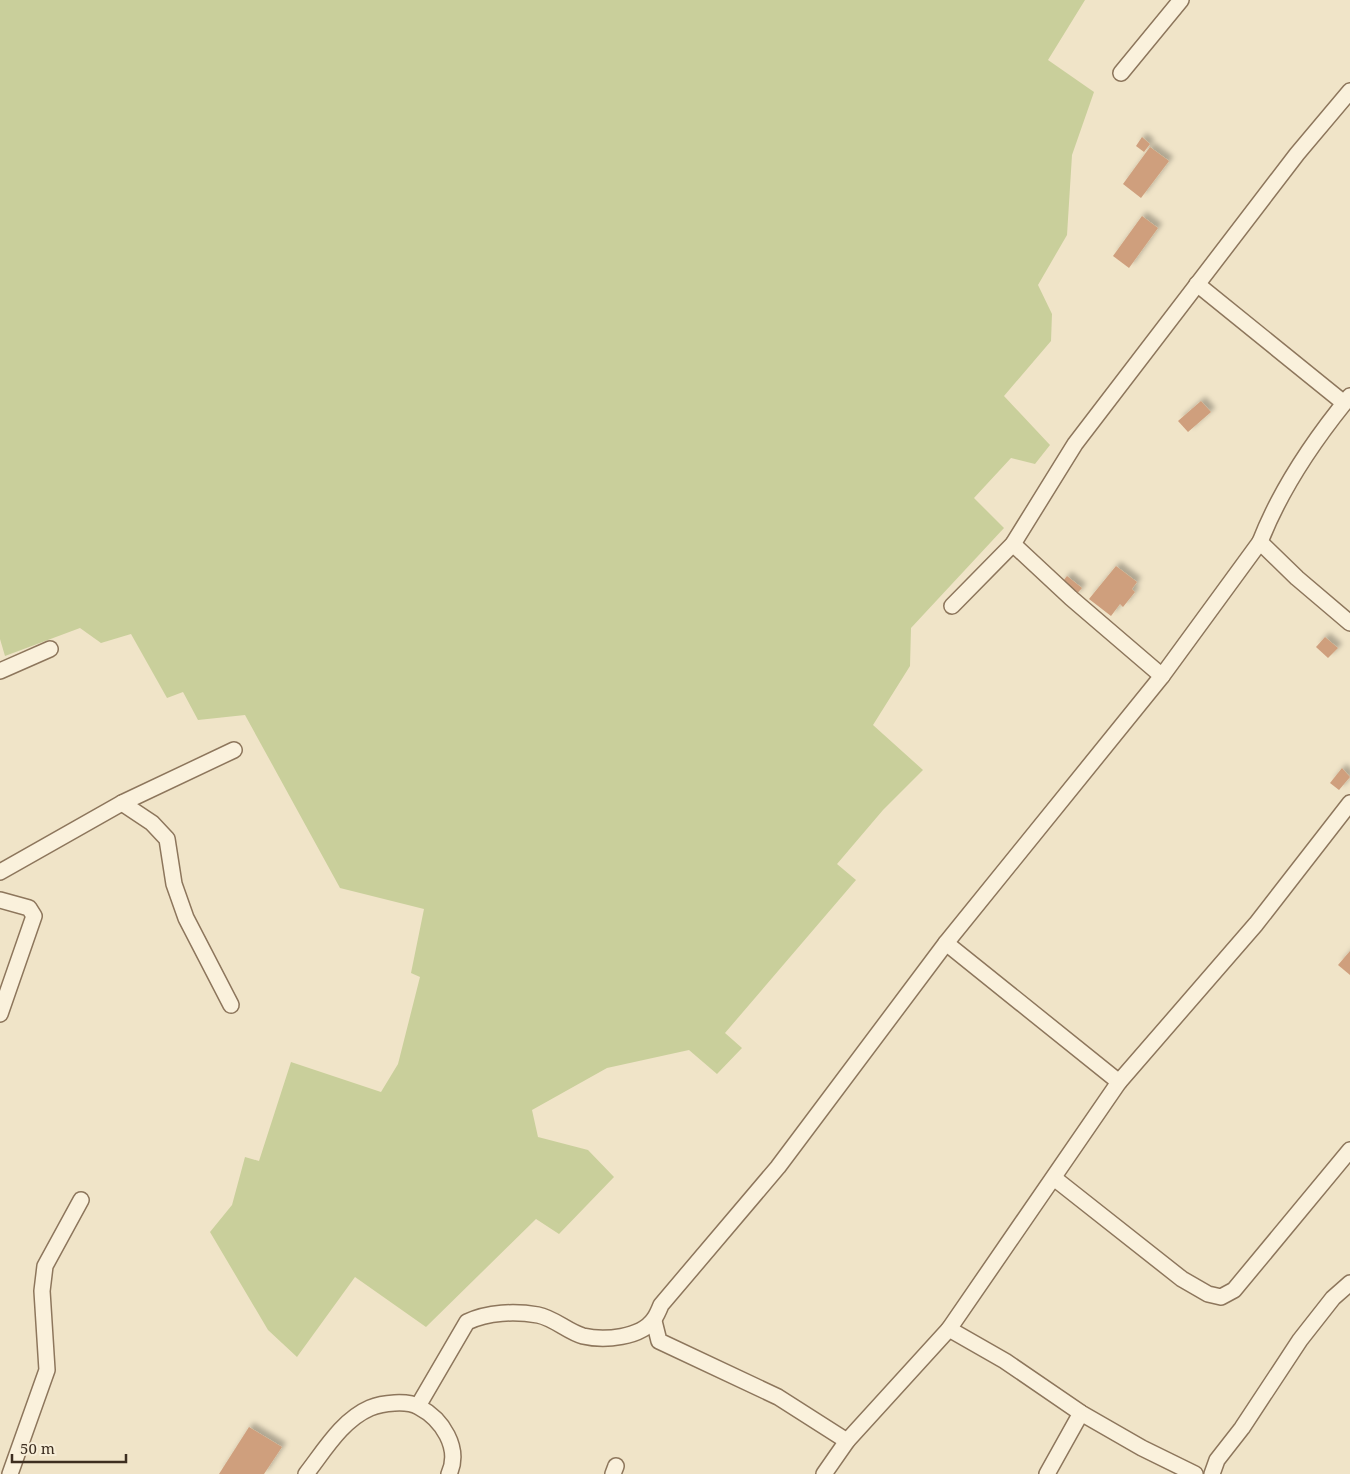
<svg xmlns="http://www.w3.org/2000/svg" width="1350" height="1474" viewBox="0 0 1350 1474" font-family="'Noto Serif',serif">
<defs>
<filter id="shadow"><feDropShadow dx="4.5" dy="-4.5" stdDeviation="2.5" flood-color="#0004"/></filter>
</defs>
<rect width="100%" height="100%" fill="#f0e4c8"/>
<polygon fill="#c9cf9b" points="0,0 1085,0 1048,60 1094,92 1072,155 1067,235 1038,285 1052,314 1051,341 1004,396 1050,445 1035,464 1011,458 974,498 1004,528 911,628 910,666 873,725 923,770 883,810 837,864 856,880 725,1033 742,1048 717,1074 689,1050 607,1068 532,1110 538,1137 588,1150 614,1177 559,1234 536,1219 426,1327 355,1277 297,1357 268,1330 210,1232 232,1205 245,1157 259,1161 291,1062 381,1092 398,1064 420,977 411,973 424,909 340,888 245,715 198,720 183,692 167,698 131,634 101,643 80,628 5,656 0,639"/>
<g fill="#cf9f7d" filter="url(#shadow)">
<polygon points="1142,137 1150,144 1144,152 1136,146"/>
<polygon points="1150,147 1169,161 1141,198 1123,184"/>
<polygon points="1142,216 1158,228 1129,268 1113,256"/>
<polygon points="1201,401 1211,412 1188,432 1178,421"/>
<polygon points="1116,566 1137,582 1132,589 1135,592 1123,607 1120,604 1111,616 1089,599"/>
<polygon points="1067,576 1082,588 1074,597 1060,585"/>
<polygon points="1325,637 1338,648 1328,658 1316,647"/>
<polygon points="1342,768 1350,777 1339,790 1330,783"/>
<polygon points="1350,951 1350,975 1338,965"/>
<polygon points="249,1427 282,1447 264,1474 219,1474"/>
</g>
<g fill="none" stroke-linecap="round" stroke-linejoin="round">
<g stroke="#8d765c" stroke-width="18">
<g id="minor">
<polyline points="1121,73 1181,0"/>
<polyline points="1197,284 1344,403"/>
<path d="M1350,396C1313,441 1281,488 1260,542L1297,578L1350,623"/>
<polyline points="1013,544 1071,598 1162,676"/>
<polyline points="952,606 1013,544 1075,444 1297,154 1350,91"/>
<polyline points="0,671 50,649"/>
<polyline points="122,803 152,823 167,839 174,884 186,918 231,1005"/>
<polyline points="0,872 122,803 234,750"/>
<polyline points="0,900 29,908 34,916 0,1014"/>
<polyline points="946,943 1119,1082"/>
<polyline points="1054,1178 1182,1279 1208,1294 1221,1297 1234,1290 1350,1150"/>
<polyline points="654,1321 659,1341 778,1397 847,1441"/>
<polyline points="949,1329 1005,1361 1081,1413 1142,1448 1195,1474"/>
<path d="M418,1406L467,1322C488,1312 515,1311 538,1315C554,1318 568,1332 583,1336C604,1341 641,1338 654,1319C657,1315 659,1310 661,1305L778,1167L946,943L1162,676L1260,542"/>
<polyline points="10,1474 47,1370 42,1291 45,1266 81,1200"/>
<path d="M306,1474C324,1451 342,1420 370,1408C382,1403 407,1400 419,1407C442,1419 461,1448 449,1474"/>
<polyline points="613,1474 616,1466"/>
<polyline points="824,1474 847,1441 949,1329 1119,1082 1256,924 1350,803"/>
<polyline points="1047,1474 1081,1413"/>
<polyline points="1212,1474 1217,1460 1242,1428 1300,1340 1333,1298 1350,1283"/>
</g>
</g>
<use href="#minor" stroke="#faf1dc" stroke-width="15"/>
</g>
<path d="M12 1454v8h114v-8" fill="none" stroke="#3d2e20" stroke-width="2.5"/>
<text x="20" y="1454" font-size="15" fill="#3d2e20" stroke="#f7eed8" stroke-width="4" paint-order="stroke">50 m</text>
</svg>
